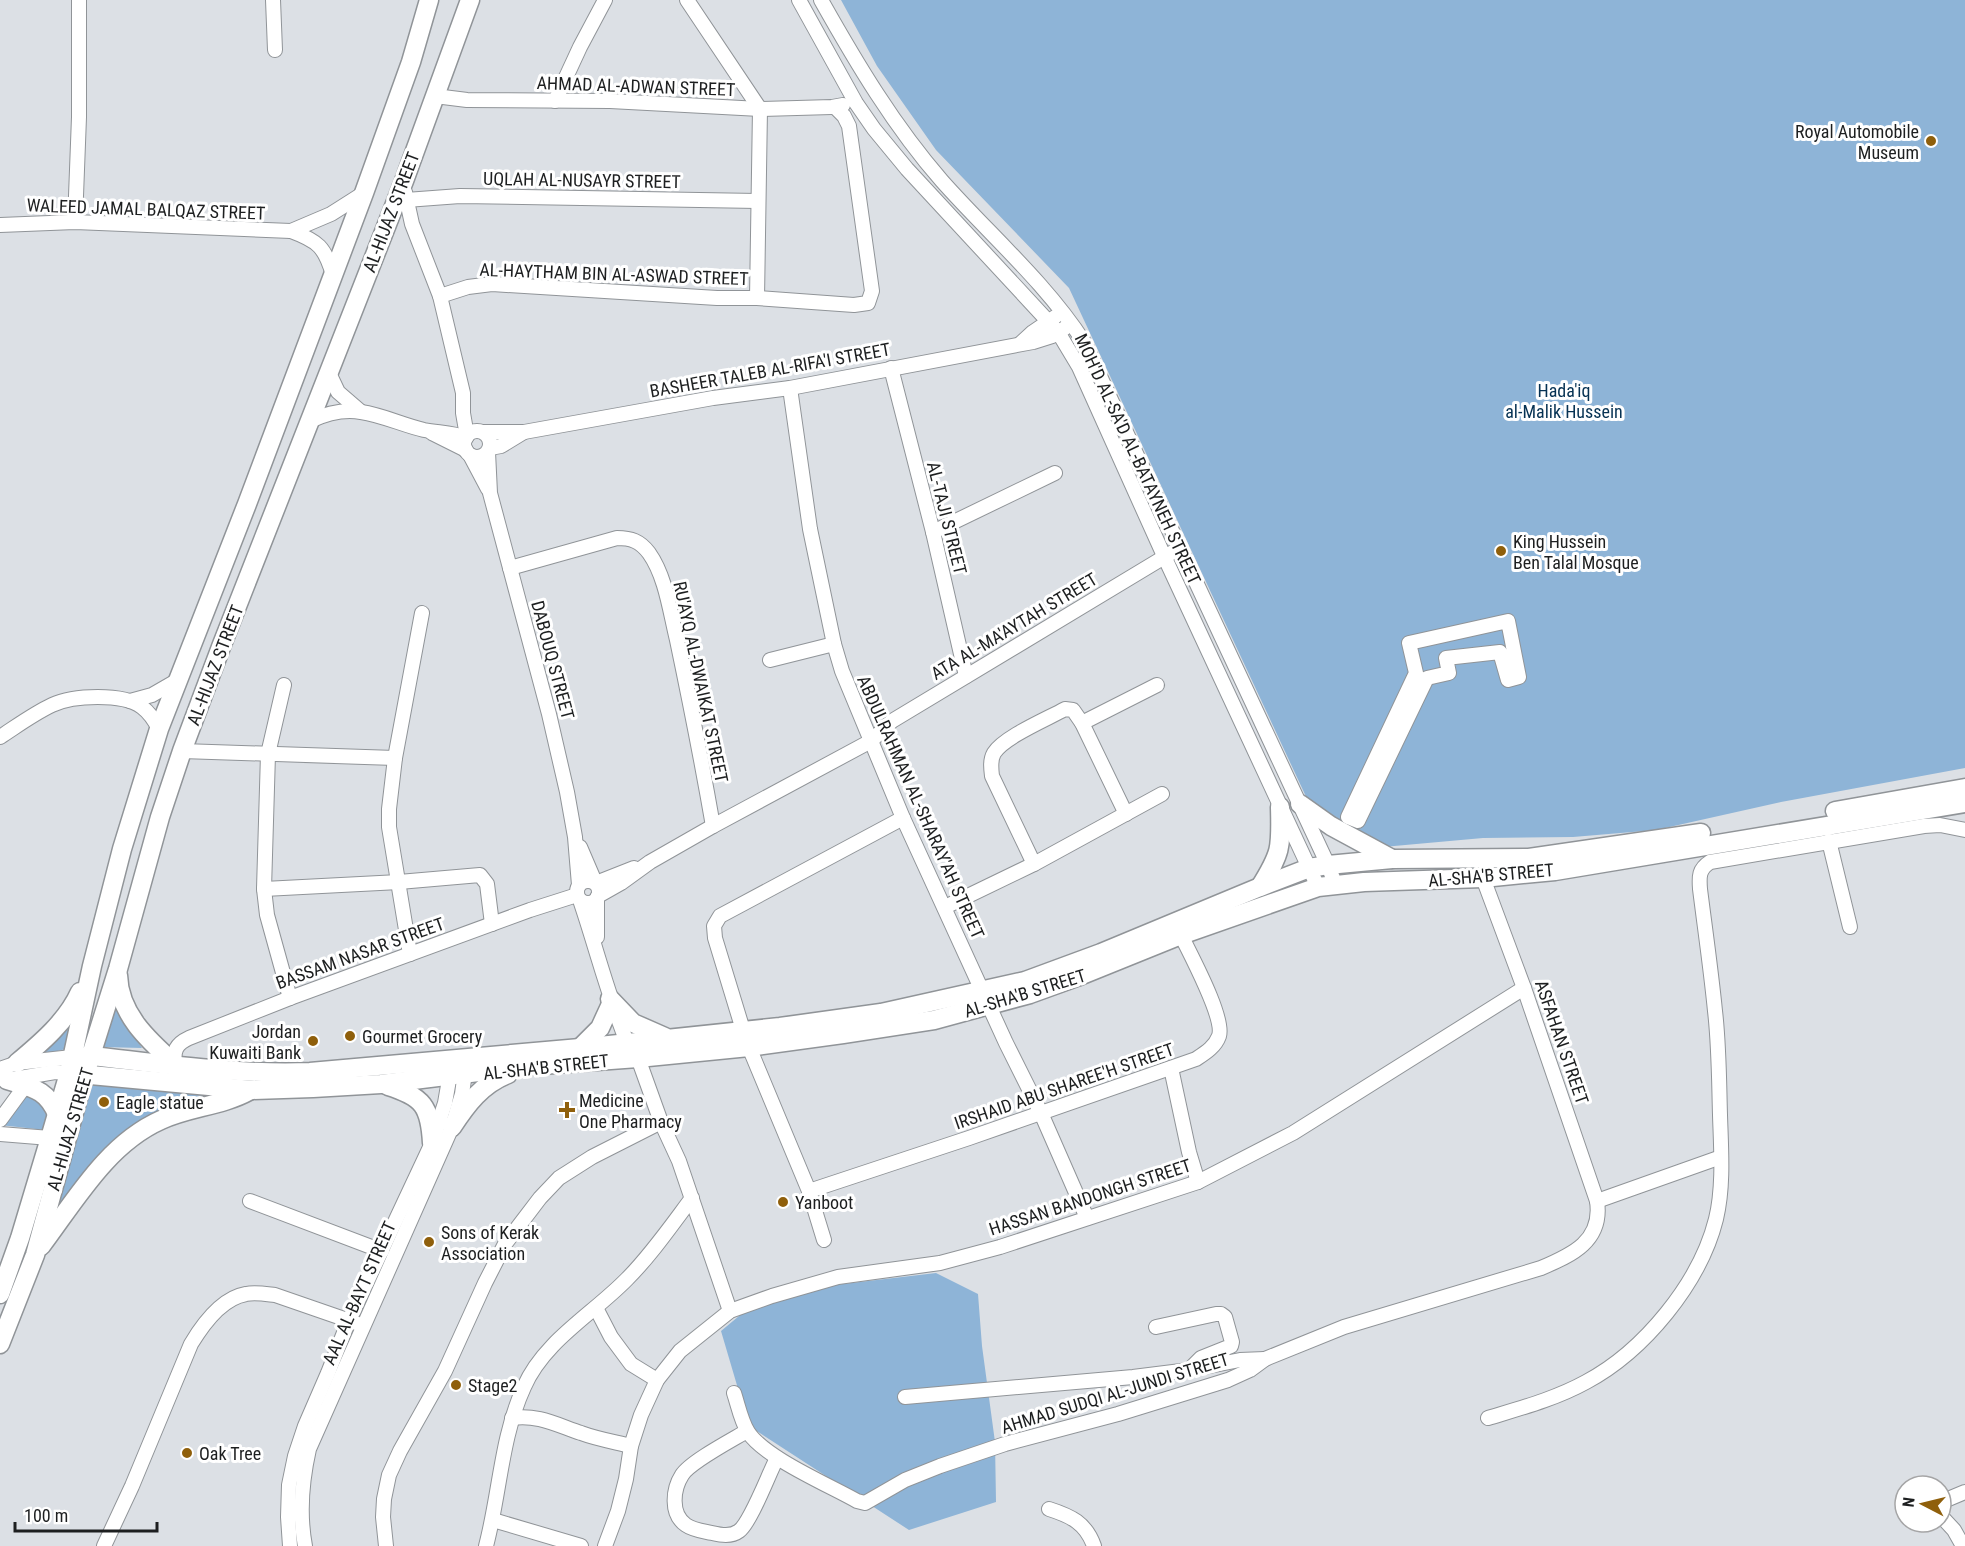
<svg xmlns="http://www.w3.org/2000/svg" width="1965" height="1546" viewBox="0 0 1965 1546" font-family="'Roboto Condensed',sans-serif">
<rect width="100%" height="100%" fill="#dce0e5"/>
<g fill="#8eb4d7">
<polygon points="841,0 1965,0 1965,768 1781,802 1656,830 1573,837 1483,838 1383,847 1309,803 1069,288 936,150 877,66"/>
<polygon points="113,1004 142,1048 102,1047"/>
<polygon points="75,1011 66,1049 36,1056"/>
<polygon points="91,1082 213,1097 179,1104 147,1116 94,1159 49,1224"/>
<polygon points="22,1094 35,1096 50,1111 45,1130 0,1125"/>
<polygon points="936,1273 978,1294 982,1346 995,1442 996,1502 909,1530 749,1426 721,1331 745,1311 809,1288"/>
</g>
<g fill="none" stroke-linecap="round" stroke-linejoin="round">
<g stroke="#909498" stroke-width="16">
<g id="minor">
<polyline points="273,0 275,50"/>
<polyline points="687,0 760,109 757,298"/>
<polyline points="799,0 856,103 874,129 907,169 1058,332 1079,367 1164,556 1318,887"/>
<path d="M821,0C857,64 894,126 942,181C990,235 1045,282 1084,342L1328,865L1335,884"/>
<polyline points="435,96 467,100 610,101 760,109 832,107 843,105"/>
<polyline points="555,101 580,47 605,0"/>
<polyline points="405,192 412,224 440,296 463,393 463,413 467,436"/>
<polyline points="406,200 460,196 758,201"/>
<polyline points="75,222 79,117 79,0"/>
<path d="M0,225L75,222L291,231C318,241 325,247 333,275"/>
<polyline points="291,231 331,214 364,193"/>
<polyline points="440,296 468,287 492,284 717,298 757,298 854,305 868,303 872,291 849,126 844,116 835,107"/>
<polyline points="1021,343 1033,332 1055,317"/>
<polyline points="891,368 933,532 966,676"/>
<polyline points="329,373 338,392 360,411"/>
<polyline points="790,388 810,529 834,644 842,671 903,818 1006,1043 1041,1113 1087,1218"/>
<path d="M310,421C325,414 344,409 361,412C382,415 403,425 424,430C439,433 452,432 466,438"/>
<circle cx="477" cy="444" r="13"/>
<polyline points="483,432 524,432 713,398 790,388 1033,342 1052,336 1065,328"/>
<polyline points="432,433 466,450"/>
<polyline points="490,448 501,446 524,432"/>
<polyline points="488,452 490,493 549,714 567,792 575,837 579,885"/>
<polyline points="470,455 488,489"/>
<polyline points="933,532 1055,473"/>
<path d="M510,568L617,538C631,538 640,541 649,553C666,577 670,612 677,640C690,702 702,763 713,826"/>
<polygon points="1508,621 1519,677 1508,680 1500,652 1446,658 1449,673 1427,678 1358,821 1348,817 1416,673 1409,643"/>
<polyline points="770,660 834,644"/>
<polyline points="284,685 268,754 264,889 267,915 290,998"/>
<polyline points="130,701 152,695 178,680"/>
<polyline points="1082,723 1157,685"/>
<path d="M0,737C17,726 33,714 52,705C73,695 123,693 142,707C150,713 155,721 159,729"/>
<polyline points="182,751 395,758"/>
<polyline points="1829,841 1850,927"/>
<polyline points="580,847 595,882"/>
<path d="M1034,864L992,776C991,768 990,760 994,753C1004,737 1047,719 1065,709L1073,710L1082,723L1126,814"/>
<circle cx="588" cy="892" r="11"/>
<polyline points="596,883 634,868"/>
<polyline points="264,889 399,882 480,875 487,884 492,924"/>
<polyline points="598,896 621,883 650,862 713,826 871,741 892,721 1171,553"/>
<path d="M580,900C596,947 608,996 627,1042"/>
<polyline points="945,907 1034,864 1162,794"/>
<polyline points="597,937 597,898"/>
<polyline points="410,954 389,827 389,809 395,758 422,613"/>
<polyline points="743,1030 715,938 714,926 720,916 903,818"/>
<polyline points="749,1047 809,1191 824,1240"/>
<polyline points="638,1058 661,1122 679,1161 730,1311"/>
<path d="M175,1064C173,1051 176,1044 189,1038L290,998L530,910L577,895"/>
<polyline points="1171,1068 1189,1152 1198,1182"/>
<polyline points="0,1069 17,1063 72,1057"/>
<polyline points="8,1080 55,1072 69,1073"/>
<polyline points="0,1120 25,1086"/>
<polyline points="0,1134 50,1138"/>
<path d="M809,1191L969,1138L1196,1059C1205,1053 1215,1047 1219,1036C1225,1018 1190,954 1181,935"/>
<polyline points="250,1201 382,1251"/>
<polyline points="1597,1201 1721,1157"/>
<polyline points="596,1308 611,1337 631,1364 657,1380"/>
<polyline points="1156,1327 1216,1314 1221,1314 1225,1317 1232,1342 1231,1346 1201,1358 1189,1370"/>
<path d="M734,1393C738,1405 741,1421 748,1432C765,1458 829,1485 857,1501L865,1503L905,1480L940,1466L1005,1444L1118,1414L1228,1380L1250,1370L1265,1359L1344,1327L1541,1268C1572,1255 1603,1241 1597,1201L1524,988L1483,878"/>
<polyline points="905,1397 1133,1377 1189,1370 1240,1360 1265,1359"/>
<path d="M512,1418C537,1414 557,1425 581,1433C597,1439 615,1442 631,1446"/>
<path d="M1488,1418C1521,1408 1555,1399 1586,1382C1644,1351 1700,1283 1716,1219C1724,1186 1721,1148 1720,1115C1719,1080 1719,1045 1715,1011C1711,970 1705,929 1700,889C1699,876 1699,869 1710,862L1924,826L1940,825L1965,830"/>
<path d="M747,1431C732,1440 690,1462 682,1475C673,1489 670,1514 686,1525C693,1530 703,1531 712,1533C721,1535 731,1537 739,1531C751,1522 769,1473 777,1458"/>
<polyline points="1941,1502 1965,1492"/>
<path d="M1049,1509C1071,1516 1086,1523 1094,1546"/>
<polyline points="1941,1516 1954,1530 1963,1546"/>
<polyline points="493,1520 581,1546"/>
<path d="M104,1546L132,1486L191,1344C203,1324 222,1298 246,1294C255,1292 266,1294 275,1295L356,1323"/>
<polyline points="290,1546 288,1517 289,1485 295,1456 305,1426 328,1373 349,1320 432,1143 445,1103 451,1068"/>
<path d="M305,1546C299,1514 302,1480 309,1449L452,1127L462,1094L466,1065"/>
<polyline points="386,1546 383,1517 384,1499 389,1475 400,1451 445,1371 485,1283 505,1244 540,1198 559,1178 592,1157 661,1122"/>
<path d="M486,1546C500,1493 501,1437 524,1387C544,1341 593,1314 627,1279C651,1255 671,1226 692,1198"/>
<polyline points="605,1546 618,1511 626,1479 631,1446 641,1415 657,1380 680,1351 730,1311 772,1296 838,1277 940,1263 1000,1247 1198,1182 1293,1133 1524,988"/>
</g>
</g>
<g stroke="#909498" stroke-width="21">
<g id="major">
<polyline points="1300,804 1331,826 1392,859"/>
<polyline points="1835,811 1965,788"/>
<path d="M1260,887C1282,852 1281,847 1280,807"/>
<path d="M118,975C119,1014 148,1040 175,1064"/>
<polyline points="610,999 633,1023 665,1037"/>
<polyline points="580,1048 600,1028 611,1004"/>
<path d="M72,1057L92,1056C164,1064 237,1075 310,1072L580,1048L780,1027L881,1013L1025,981L1101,953L1260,887L1309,868L1328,865L1392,859L1529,858L1701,833"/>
<path d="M17,1063C41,1043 67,1021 80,992"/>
<polyline points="69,1073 252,1090 313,1088 381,1084 528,1066 638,1058 749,1047 843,1034 934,1020 1030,994 1077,977 1181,935 1318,887 1364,882 1483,878 1555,871 1965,803"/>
<path d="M7,1080C31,1088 46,1088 57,1114"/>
<path d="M388,1086C423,1097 430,1106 432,1143"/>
<path d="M452,1127C467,1104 482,1084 508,1074"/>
<path d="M41,1246C75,1201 107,1144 161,1120C189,1107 222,1106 249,1091"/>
<polyline points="0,1294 20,1238 50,1138 69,1073 92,966 122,849 159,729 247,504 364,193 411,62 429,0"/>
<polyline points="0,1344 35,1255 81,1087 118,969 160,817 182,751 221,647 404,181 470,0"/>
</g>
</g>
<use href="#minor" stroke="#fff" stroke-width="14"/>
<use href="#major" stroke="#fff" stroke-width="18"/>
</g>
<g fill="#8f5f0b" stroke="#fff" stroke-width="2">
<circle cx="1931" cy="141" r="6"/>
<circle cx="1501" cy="551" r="6"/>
<circle cx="350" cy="1036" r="6"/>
<circle cx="313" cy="1041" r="6"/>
<circle cx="104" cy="1102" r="6"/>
<path d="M564 1101h6v6h6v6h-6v6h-6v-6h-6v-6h6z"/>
<circle cx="783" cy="1202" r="6"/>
<circle cx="429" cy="1242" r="6"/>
<circle cx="456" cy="1385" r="6"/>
<circle cx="187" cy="1453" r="6"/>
</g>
<g text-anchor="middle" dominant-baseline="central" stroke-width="6" stroke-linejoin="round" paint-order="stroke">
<g font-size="18" fill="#1d1f20" stroke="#fff">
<text transform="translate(636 86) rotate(2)">AHMAD AL-ADWAN STREET</text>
<text transform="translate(582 180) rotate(1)">UQLAH AL-NUSAYR STREET</text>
<text transform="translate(146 209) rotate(2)">WALEED JAMAL BALQAZ STREET</text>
<text transform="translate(391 212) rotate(-69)">AL-HIJAZ STREET</text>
<text transform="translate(614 274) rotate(2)">AL-HAYTHAM BIN AL-ASWAD STREET</text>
<text transform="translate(770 370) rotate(-10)">BASHEER TALEB AL-RIFA'I STREET</text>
<text transform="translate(1138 459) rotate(65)">MOH'D AL-SA'D AL-BATAYNEH STREET</text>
<text transform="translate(947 518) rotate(76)">AL-TAJI STREET</text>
<text transform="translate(1014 626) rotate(-31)">ATA AL-MA'AYTAH STREET</text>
<text transform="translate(553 660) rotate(75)">DABOUQ STREET</text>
<text transform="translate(215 665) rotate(-69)">AL-HIJAZ STREET</text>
<text transform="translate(701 682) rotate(78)">RU'AYQ AL-DWAIKAT STREET</text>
<text transform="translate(921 807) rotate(66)">ABDULRAHMAN AL-SHARAY'AH STREET</text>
<text transform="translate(1491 875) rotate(-5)">AL-SHA'B STREET</text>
<text transform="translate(360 953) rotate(-20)">BASSAM NASAR STREET</text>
<text transform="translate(1025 993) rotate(-17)">AL-SHA'B STREET</text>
<text transform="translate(1562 1042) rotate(71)">ASFAHAN STREET</text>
<text transform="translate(546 1067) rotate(-6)">AL-SHA'B STREET</text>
<text transform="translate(1064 1086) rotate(-19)">IRSHAID ABU SHAREE'H STREET</text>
<text transform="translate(70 1129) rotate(-74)">AL-HIJAZ STREET</text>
<text transform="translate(1090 1197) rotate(-18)">HASSAN BANDONGH STREET</text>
<text transform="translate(359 1293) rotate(-66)">AAL AL-BAYT STREET</text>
<text transform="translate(1115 1393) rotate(-17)">AHMAD SUDQI AL-JUNDI STREET</text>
</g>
<g font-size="18" fill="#1d1f20" stroke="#fff" text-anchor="start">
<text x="1919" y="131" text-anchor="end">Royal Automobile<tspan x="1919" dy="21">Museum</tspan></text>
<text x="1513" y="541">King Hussein<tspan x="1513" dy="21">Ben Talal Mosque</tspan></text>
<text x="301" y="1031" text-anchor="end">Jordan<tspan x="301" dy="21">Kuwaiti Bank</tspan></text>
<text x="362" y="1036">Gourmet Grocery</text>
<text x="579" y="1100">Medicine<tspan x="579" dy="21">One Pharmacy</tspan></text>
<text x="116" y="1102">Eagle statue</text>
<text x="795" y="1202">Yanboot</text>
<text x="441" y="1232">Sons of Kerak<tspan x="441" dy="21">Association</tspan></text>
<text x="468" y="1385">Stage2</text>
<text x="199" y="1453">Oak Tree</text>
</g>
<g font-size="18" fill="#063253" stroke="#fff">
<text x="1564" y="390">Hada'iq<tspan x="1564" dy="21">al-Malik Hussein</tspan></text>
</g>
</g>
<g transform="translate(1923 1504) rotate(277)"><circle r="28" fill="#ffffff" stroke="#a5a5a6" stroke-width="1.5"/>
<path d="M0-4.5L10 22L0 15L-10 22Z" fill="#8f5f0b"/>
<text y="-9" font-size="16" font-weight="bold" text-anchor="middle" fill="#1d1f20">N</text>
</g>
<path d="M15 1522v9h142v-9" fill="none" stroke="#1d1f20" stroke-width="3"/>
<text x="24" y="1522" font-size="18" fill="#1d1f20" stroke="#ffffff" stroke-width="4.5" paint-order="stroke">100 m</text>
</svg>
